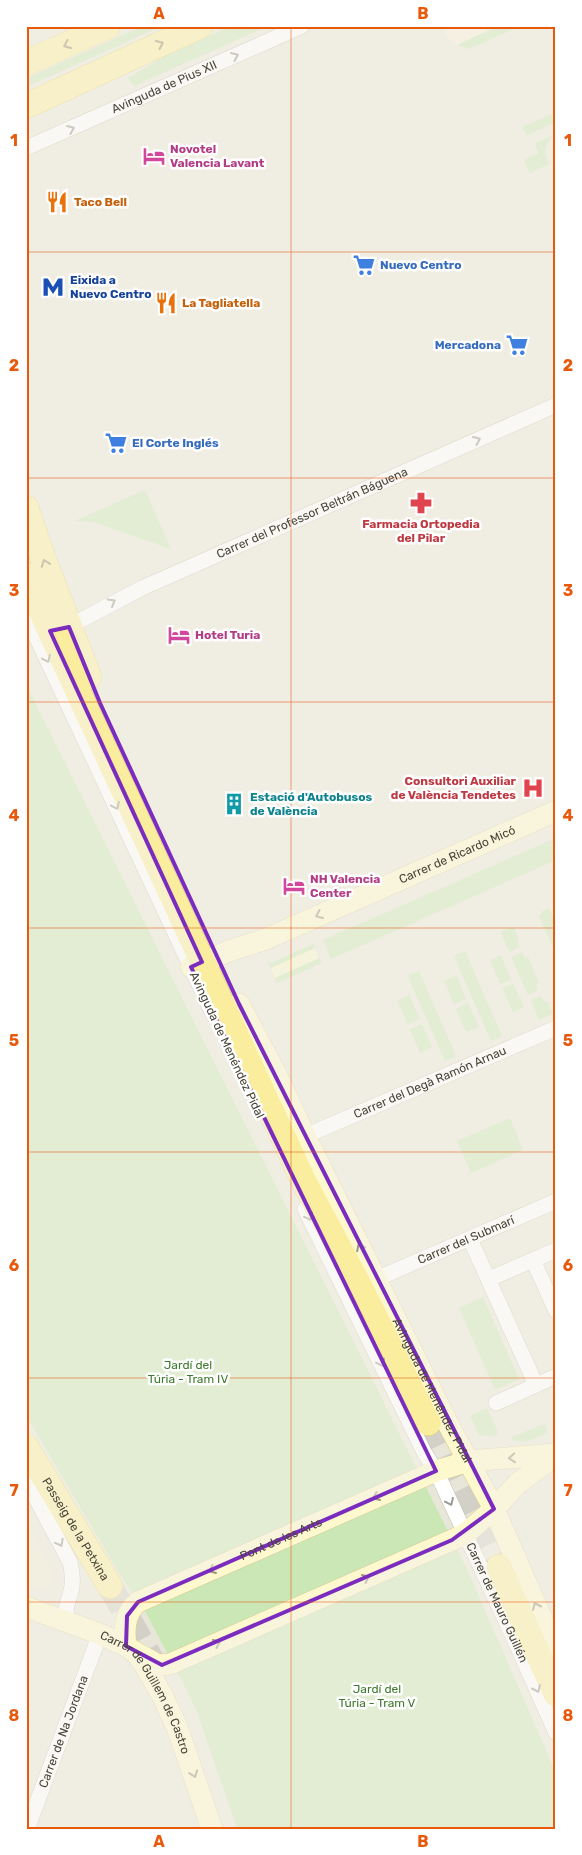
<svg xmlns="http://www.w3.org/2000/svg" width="582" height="1855" viewBox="0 0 582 1855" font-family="Rubik,sans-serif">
<rect width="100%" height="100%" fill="#f5f3eb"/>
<g fill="#e8e6d9">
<polygon points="26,26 556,26 556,1773 468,1571 26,684"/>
<polygon points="26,1416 119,1573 147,1615 188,1693 197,1712 237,1829 26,1829"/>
</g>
<polygon fill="#f5edd7" points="441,26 498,26 457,45 450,40"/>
<polygon fill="#edead5" points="26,1516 54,1575 51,1584 42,1589 26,1585"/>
<g fill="#cae7b5">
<polygon points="142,26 162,26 26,87 26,79"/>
<polygon points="231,26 268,26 134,86 128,78 163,57"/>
<polygon points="498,26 521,26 469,49 457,45"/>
<polygon points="556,112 556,122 527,135 522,127"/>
<path d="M553,136C543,145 544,154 549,164L530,173L524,160L539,153L536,147L537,142Z"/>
<polygon points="145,490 171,549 94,522 75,521"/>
<polygon points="26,684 468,1571 556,1773 556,1829 237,1829 197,1712 188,1693 147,1615 119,1573 26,1416"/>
<polygon points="556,838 556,860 331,959 323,940"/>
<polygon points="549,908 556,923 556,954 539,916 542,914 541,912"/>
<polygon points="514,927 519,940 517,941 520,947 509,952 501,932"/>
<polygon points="313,944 322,963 277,983 269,964"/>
<polygon points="465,951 502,1036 491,1041 454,956"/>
<polygon points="522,952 525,958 528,957 539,983 536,984 538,990 528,995 511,957"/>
<polygon points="501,955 511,979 500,984 490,960"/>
<polygon points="419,971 456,1056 445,1061 408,976"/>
<polygon points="456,975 466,999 454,1004 444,981"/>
<polygon points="513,984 524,1007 513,1012 502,988"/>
<polygon points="409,995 420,1019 408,1024 397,1001"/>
<polygon points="541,996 544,1002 547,1001 553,1014 539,1020 531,1000"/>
<polygon points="468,1003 479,1027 466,1032 456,1009"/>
<polygon points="422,1024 432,1047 420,1053 410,1029"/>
<polygon points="510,1118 523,1150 471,1173 457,1141"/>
<polygon points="483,1297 519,1379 495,1390 459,1308"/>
<polygon points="487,1408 498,1432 496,1436 479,1435 470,1416"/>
<polygon points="544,1424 548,1433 525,1442 512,1440 512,1437"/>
</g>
<polygon fill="#f7f3c9" points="315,948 319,958 275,978 271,968"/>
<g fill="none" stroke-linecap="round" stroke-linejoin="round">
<g stroke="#d3d0c7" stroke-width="25" stroke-dasharray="25 12" stroke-linecap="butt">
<polyline points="428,1423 499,1567"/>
<polyline points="110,1586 159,1673"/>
</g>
<g stroke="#c0bcad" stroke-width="16">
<g id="street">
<path id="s1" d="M26,148L302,26"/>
<polyline points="26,615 213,1014"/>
<path id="s2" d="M64,629L142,588L556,405"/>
<path id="s3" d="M305,1136L556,1028"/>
<path id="s4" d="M305,1209L424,1452L436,1471L516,1643L556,1733"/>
<polyline points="470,1239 536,1385"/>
<polyline points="533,1260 556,1311"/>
<path id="s5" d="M376,1279L556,1201"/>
<polyline points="489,1279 556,1250"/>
<polyline points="496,1403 556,1376"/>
<path d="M26,1480L70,1562C72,1570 73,1578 72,1586C70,1602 60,1610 72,1624"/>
<path id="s6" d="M27,1829L100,1634"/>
</g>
</g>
<g stroke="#d3cc9c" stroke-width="22">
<g id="secondary">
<path id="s7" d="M191,967L229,951L266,939L556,811"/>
<path id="s8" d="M239,1004L277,1076L305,1136L447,1422L494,1509L556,1651"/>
<path id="s9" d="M26,1607L100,1634L126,1646L135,1652L144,1664L162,1695L177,1727L212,1829"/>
<path id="s10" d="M126,1646C124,1630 124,1613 138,1602L436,1471L469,1461L556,1454"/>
<polyline points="135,1652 158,1665 170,1664 452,1540 465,1534 494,1509 518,1483 556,1455"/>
</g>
</g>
<g stroke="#e0ce6d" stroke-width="26">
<g id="primary">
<polyline points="26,63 108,26"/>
<polyline points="26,106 200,26"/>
<polyline points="26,508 43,558 89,677"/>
<polyline points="26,575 50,631 303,1180 361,1289 428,1423"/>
<path id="s11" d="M26,1447L110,1586"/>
<polyline points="499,1567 556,1694"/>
</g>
</g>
<use href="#street" stroke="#fff" stroke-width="15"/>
<use href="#secondary" stroke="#fdf8cd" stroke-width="21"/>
<use href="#primary" stroke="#faed9e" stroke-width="25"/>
</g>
<defs><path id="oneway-chevron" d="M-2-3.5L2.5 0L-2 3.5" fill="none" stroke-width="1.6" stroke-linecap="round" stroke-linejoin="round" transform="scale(1.25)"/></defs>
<g stroke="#999166">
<use href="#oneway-chevron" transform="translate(160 44) rotate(-24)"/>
<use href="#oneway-chevron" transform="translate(67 45) rotate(156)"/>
<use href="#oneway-chevron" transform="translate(45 563) rotate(-110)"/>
</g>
<g stroke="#9b9992">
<use href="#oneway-chevron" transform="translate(235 56) rotate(-24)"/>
<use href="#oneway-chevron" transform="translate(71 129) rotate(-23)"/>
<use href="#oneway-chevron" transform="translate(477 440) rotate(-24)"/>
<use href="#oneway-chevron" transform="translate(112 602) rotate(-30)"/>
<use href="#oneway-chevron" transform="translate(47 659) rotate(65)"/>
<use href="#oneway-chevron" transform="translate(116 806) rotate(65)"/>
<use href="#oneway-chevron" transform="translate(309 1217) rotate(64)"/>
<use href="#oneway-chevron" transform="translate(381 1363) rotate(64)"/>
<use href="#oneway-chevron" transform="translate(450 1502) rotate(65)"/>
<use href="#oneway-chevron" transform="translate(60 1543) rotate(62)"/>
<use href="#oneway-chevron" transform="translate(537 1689) rotate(66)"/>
</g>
<g stroke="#9a967c">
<use href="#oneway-chevron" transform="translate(319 915) rotate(156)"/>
<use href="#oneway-chevron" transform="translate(360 1247) rotate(-116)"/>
<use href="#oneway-chevron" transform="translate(512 1458) rotate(175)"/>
<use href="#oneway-chevron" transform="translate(376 1497) rotate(156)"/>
<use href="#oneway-chevron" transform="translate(212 1570) rotate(156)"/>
<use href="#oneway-chevron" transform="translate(366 1578) rotate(-24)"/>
<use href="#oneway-chevron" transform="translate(536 1606) rotate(-114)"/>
<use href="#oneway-chevron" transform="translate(217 1643) rotate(-24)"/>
<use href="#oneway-chevron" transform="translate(194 1774) rotate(70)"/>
</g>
<path d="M0 0H582V1855H0ZM69,627L100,703L239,1004L494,1509L452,1540L162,1665L126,1646L127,1616L138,1602L436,1471L191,967L202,962L50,631Z" fill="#f5f3eb" fill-opacity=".55" fill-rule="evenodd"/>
<path fill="none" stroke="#7b2cbf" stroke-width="4" stroke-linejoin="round" d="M69,627L100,703L239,1004L494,1509L452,1540L162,1665L126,1646L127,1616L138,1602L436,1471L191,967L202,962L50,631Z"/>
<path fill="none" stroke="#e8590c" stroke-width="1" stroke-opacity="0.55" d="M291,26V1829M26,252H556M26,478H556M26,702H556M26,928H556M26,1152H556M26,1378H556M26,1602H556"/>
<defs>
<g id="hotel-bare" transform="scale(1.725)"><path d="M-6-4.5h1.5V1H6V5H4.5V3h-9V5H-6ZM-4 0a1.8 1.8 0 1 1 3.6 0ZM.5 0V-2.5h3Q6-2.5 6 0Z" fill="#d1479c" stroke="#fff" stroke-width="2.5" paint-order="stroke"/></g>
<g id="restaurant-bare" transform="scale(1.725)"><path d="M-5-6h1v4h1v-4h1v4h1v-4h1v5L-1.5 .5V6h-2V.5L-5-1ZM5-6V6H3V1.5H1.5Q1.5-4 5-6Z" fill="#e8710a" stroke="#fff" stroke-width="2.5" paint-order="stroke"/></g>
<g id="supermarket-bare" transform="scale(1.725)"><path d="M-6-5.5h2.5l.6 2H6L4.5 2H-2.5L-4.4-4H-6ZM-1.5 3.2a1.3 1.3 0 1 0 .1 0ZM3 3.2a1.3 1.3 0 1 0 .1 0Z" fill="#3f7fe0" stroke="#fff" stroke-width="2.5" paint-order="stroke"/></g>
<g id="metro-bare" transform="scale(1.725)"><path d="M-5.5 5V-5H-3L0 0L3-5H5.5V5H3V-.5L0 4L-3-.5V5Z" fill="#1a4fb4" stroke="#fff" stroke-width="2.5" paint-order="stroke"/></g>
<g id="pharmacy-bare" transform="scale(1.725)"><path d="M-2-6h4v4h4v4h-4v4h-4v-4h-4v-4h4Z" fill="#e0444e" stroke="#fff" stroke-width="2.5" paint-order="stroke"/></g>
<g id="hospital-bare" transform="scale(1.725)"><path d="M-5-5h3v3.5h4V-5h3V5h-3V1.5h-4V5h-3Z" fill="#e0444e" stroke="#fff" stroke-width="2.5" paint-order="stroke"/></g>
<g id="building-bare" transform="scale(1.725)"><path d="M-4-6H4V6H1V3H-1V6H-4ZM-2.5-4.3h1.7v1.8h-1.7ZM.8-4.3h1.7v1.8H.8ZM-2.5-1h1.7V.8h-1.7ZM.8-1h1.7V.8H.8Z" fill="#0f9aa8" stroke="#fff" stroke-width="2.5" paint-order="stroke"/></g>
</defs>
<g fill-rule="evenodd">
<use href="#hotel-bare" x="154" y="156"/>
<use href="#restaurant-bare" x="57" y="202"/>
<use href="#supermarket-bare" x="364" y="265"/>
<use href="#metro-bare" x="53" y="287"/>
<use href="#restaurant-bare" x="166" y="303"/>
<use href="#supermarket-bare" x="517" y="345"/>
<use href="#supermarket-bare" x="116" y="443"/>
<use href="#pharmacy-bare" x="421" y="503"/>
<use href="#hotel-bare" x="179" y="635"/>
<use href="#hospital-bare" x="533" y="788"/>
<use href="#building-bare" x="234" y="804"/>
<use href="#hotel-bare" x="294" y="886"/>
</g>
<g text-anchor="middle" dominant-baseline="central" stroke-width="5" stroke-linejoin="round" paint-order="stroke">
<g font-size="12" fill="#494539" stroke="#fff">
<text stroke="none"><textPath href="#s1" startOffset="151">Avinguda de Pius XII</textPath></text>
<text stroke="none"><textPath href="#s2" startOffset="274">Carrer del Professor Beltrán Báguena</textPath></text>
<text stroke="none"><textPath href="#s7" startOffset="289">Carrer de Ricardo Micó</textPath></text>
<text transform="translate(227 1045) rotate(65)">Avinguda de Menéndez Pidal</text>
<text stroke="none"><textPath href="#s3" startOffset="136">Carrer del Degà Ramón Arnau</textPath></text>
<text stroke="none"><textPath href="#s5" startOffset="98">Carrer del Submarí</textPath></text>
<text stroke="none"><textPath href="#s8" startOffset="432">Avinguda de Menéndez Pidal</textPath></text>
<text stroke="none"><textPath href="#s11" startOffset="96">Passeig de la Petxina</textPath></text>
<text stroke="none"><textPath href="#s10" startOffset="204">Pont de les Arts</textPath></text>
<text stroke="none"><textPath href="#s4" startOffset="438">Carrer de Mauro Guillén</textPath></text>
<text stroke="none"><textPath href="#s9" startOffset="156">Carrer de Guillem de Castro</textPath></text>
<text stroke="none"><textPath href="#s6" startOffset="104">Carrer de Na Jordana</textPath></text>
</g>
<g font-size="12" font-weight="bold" fill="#b23c85" stroke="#fff" text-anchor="start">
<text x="170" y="149">Novotel<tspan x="170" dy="14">Valencia Lavant</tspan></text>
<text x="195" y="635">Hotel Turia</text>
<text x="310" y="879">NH Valencia<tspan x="310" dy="14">Center</tspan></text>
</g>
<g font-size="12" font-weight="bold" fill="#c56008" stroke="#fff" text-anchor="start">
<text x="74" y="202">Taco Bell</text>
<text x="182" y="303">La Tagliatella</text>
</g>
<g font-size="12" font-weight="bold" fill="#366cbe" stroke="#fff" text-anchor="start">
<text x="380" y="265">Nuevo Centro</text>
<text x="501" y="345" text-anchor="end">Mercadona</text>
<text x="132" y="443">El Corte Inglés</text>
</g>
<g font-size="12" font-weight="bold" fill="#164399" stroke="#fff" text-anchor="start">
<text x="70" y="280">Eixida a<tspan x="70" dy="14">Nuevo Centro</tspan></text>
</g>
<g font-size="12" font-weight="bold" fill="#be3a42" stroke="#fff">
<text x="421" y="524">Farmacia Ortopedia<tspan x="421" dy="14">del Pilar</tspan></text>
<text x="516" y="781" text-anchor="end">Consultori Auxiliar<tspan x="516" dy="14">de València Tendetes</tspan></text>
</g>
<g font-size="12" font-weight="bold" fill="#0d838f" stroke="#fff" text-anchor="start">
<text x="250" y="797">Estació d'Autobusos<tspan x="250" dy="14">de València</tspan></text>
</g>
<g font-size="12" fill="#3f792d" stroke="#fff">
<text x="188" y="1365">Jardí del<tspan x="188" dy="14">Túria - Tram IV</tspan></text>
<text x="377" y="1689">Jardí del<tspan x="377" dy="14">Túria - Tram V</tspan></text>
</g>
</g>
<rect width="582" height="1855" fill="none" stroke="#ffffff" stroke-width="55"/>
<rect x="28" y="28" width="526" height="1800" fill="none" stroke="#e8590c" stroke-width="2"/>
<g font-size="16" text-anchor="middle" font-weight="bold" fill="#e8590c">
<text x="159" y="19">A</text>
<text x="423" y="19">B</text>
<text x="14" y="146">1</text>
<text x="568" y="146">1</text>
<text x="14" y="371">2</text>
<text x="568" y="371">2</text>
<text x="14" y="596">3</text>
<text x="568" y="596">3</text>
<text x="14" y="821">4</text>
<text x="568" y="821">4</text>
<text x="14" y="1046">5</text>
<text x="568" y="1046">5</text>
<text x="14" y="1271">6</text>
<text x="568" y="1271">6</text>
<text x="14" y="1496">7</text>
<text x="568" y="1496">7</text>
<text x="14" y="1721">8</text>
<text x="568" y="1721">8</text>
<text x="159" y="1847">A</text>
<text x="423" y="1847">B</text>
</g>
</svg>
